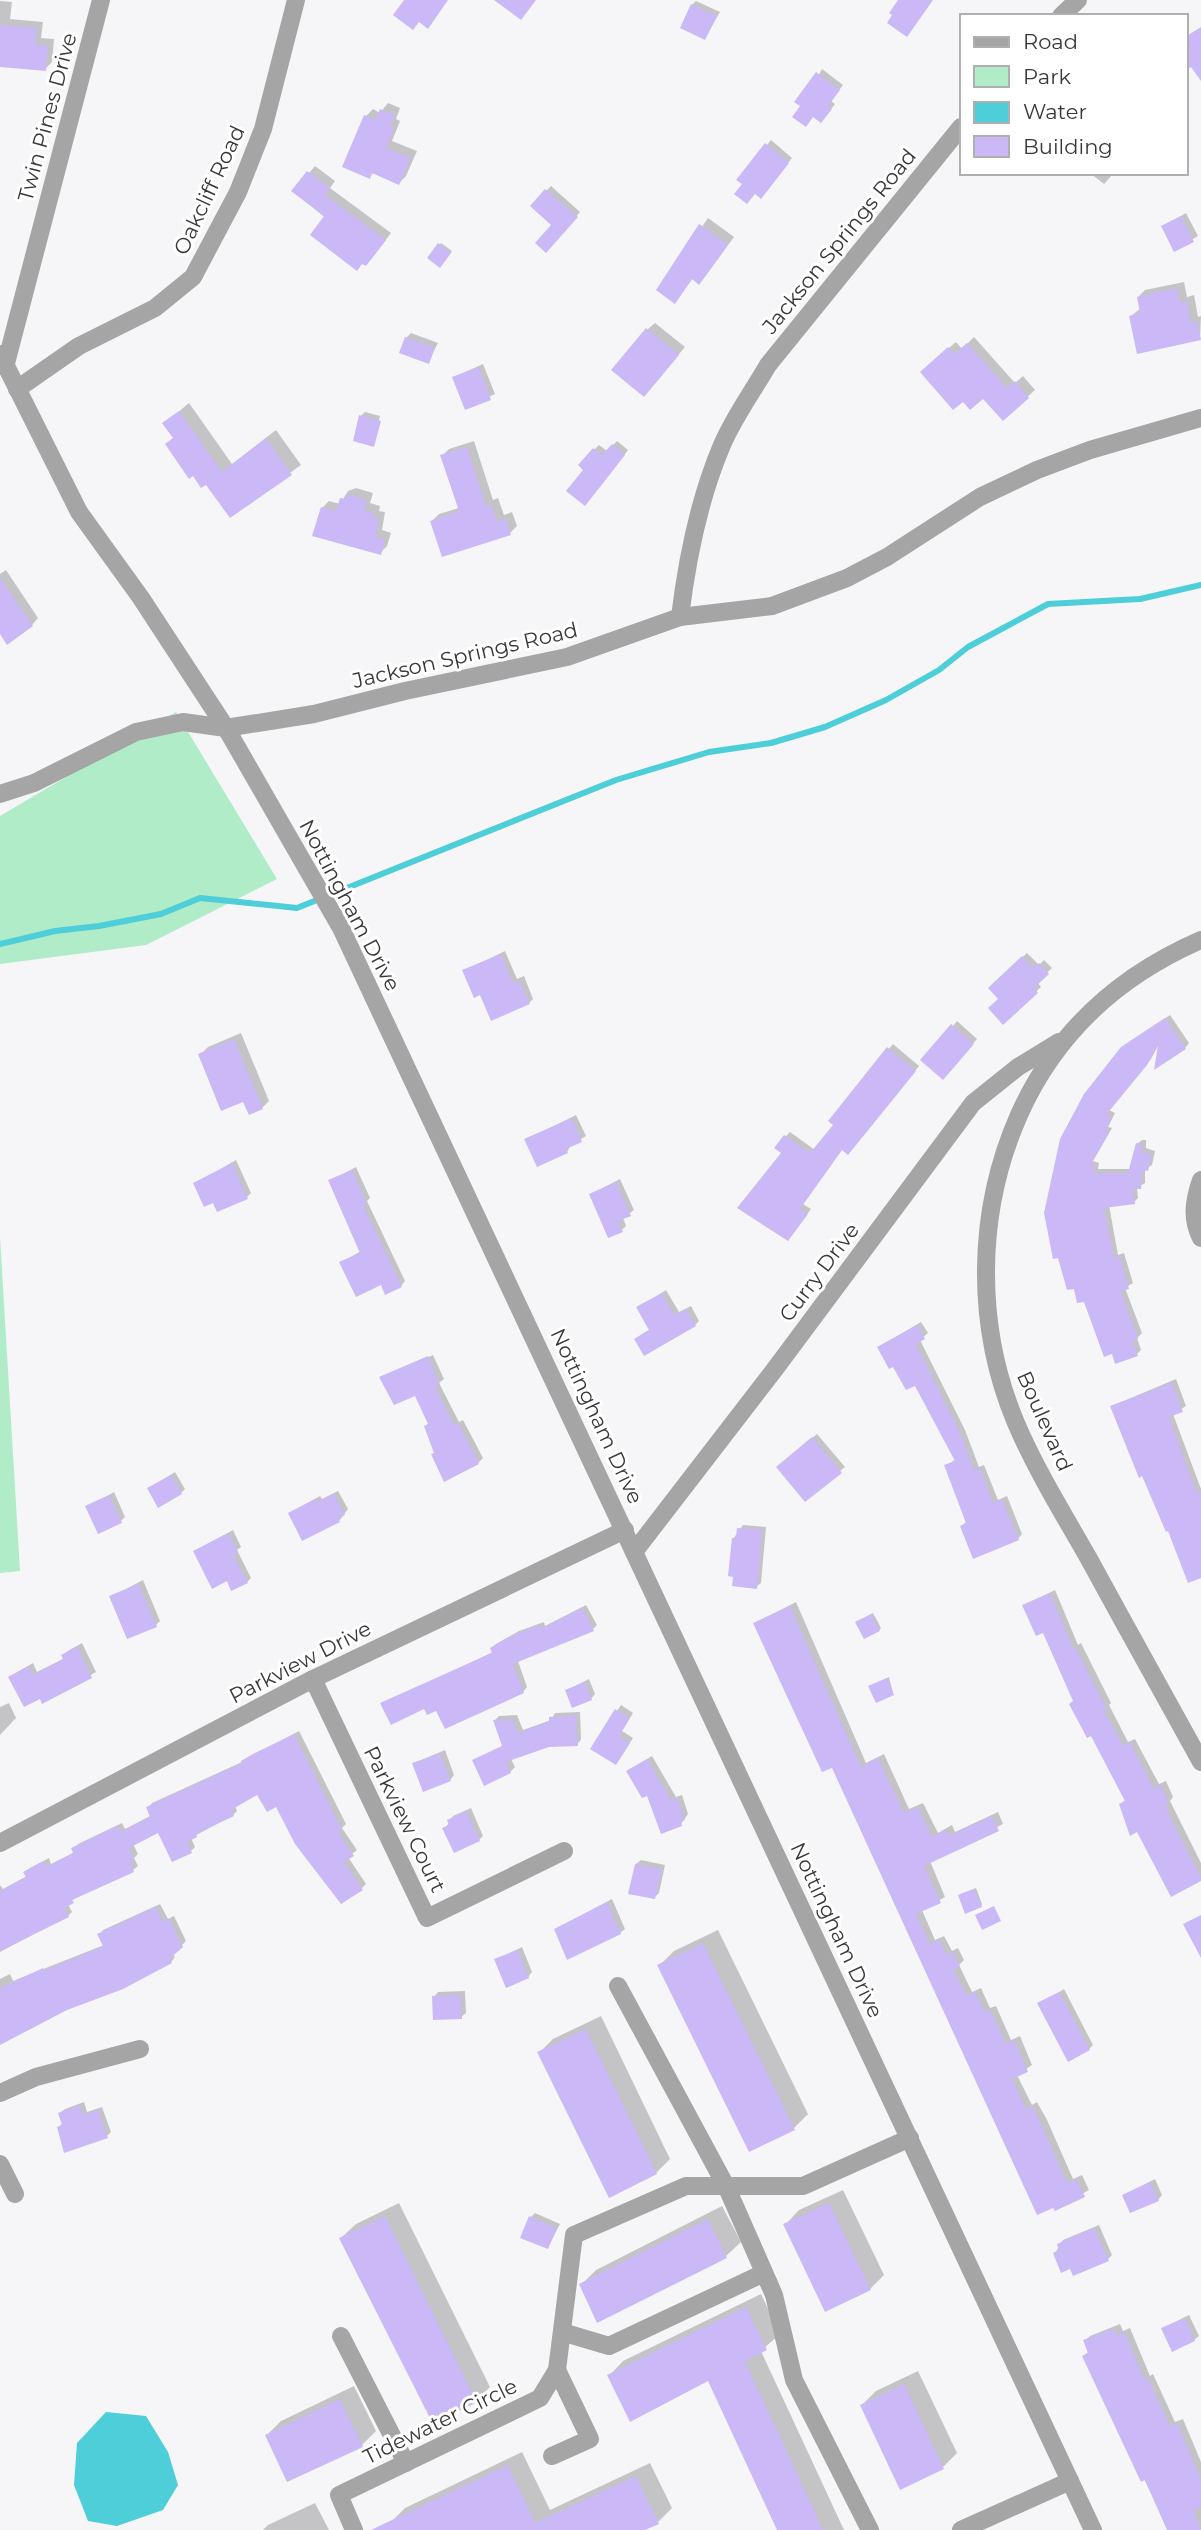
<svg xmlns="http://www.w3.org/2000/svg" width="1201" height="2530" viewBox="0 0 1201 2530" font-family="Montserrat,sans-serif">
<rect width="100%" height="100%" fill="#f6f6f8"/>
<g fill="#b0ecc8">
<polygon points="176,712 277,879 146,945 0,964 0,816"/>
<polygon points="0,1237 20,1571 0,1573"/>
</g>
<polygon fill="#4eced8" points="106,2412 146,2416 168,2452 178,2485 163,2510 117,2526 88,2521 74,2485 77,2443"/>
<g fill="#0003">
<polygon points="0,1 12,2 10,19 43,22 41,38 54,39 52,62 45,69 0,66"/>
<polygon points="696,1 720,12 705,38 692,5"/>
<polygon points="822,69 843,85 831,101 835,104 825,117 802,106"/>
<polygon points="388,103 400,108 396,119 400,121 392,141 417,151 406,176 399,183 374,172 369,177 366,116 373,109 380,113"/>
<polygon points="771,140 792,158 765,192 767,145"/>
<polygon points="315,166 335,181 330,188 391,233 372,258 294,191"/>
<polygon points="1090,173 1114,173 1104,184"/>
<polygon points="551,186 580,212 546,251 554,225 532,206"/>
<polygon points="1186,213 1198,236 1175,250 1163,226"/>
<polygon points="708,218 734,237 706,275 699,282 693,278 675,302 658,290"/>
<polygon points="441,243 452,251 440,266 430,258"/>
<polygon points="1184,282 1187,297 1194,295 1198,317 1201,316 1200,339 1131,316 1141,308 1138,297 1145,290"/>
<polygon points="655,323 685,347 650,388 648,329"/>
<polygon points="411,333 438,343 428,362 406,338"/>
<polygon points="974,337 1015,383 1023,376 1035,390 1003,419 983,396 929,365 956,342 962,349"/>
<polygon points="483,364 495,394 466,408 454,377"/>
<polygon points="189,403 232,464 276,430 301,465 230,516 165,423"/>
<polygon points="365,412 380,416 373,445 361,416"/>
<polygon points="474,441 493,500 498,498 504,515 512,512 517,526 510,533 432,521 439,514 459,508 442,456 449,449"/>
<polygon points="617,441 628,450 589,500 586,470 595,449 599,445 607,451"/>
<polygon points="356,488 373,493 370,503 380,506 379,511 385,512 382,530 391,533 387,546 380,553 322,508 329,501 340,504 348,491"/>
<polygon points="6,570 38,618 32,625 0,631 0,574"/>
<polygon points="505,951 517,979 524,976 533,999 529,1003 481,992 464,971"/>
<polygon points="1027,953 1039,965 1044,960 1052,968 1037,982 1041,987 1003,1022 1000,999 990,988"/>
<polygon points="1170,1015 1189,1043 1185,1048 1160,1042 1151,1059 1109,1110 1115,1113 1108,1127 1112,1128 1093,1161 1099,1163 1098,1169 1131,1169 1137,1144 1142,1140 1146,1140 1146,1148 1155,1151 1152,1165 1145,1169 1145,1183 1137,1188 1138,1198 1134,1202 1109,1205 1118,1255 1124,1253 1133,1283 1125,1288 1142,1333 1137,1338 1141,1350 1137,1354 1085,1299 1059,1256 1128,1043"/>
<polygon points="957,1021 977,1039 948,1073 953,1026"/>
<polygon points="241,1033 269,1101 262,1108 244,1100 201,1054 208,1047"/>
<polygon points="893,1044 919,1066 852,1149 842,1148 803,1204 811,1209 792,1234 784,1153 785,1137 790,1132 815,1150 835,1125 830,1121"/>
<polygon points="576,1115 586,1136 571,1145 567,1152 526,1140"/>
<polygon points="236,1160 251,1193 247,1197 214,1201 195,1184"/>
<polygon points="356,1167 370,1198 367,1201 405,1281 401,1286 382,1283 342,1262 361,1251 330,1181"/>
<polygon points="620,1179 634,1210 623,1218 626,1226 622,1230 591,1194"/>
<polygon points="666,1290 679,1312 691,1306 699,1321 695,1325 640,1335 651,1329 638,1308"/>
<polygon points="921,1322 928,1333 920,1340 965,1430 979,1467 984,1465 998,1500 1007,1496 1022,1534 1018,1539 962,1526 967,1521 946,1466 956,1459 916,1383 879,1347"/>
<polygon points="433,1355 444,1379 439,1383 459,1422 463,1420 483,1458 478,1463 436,1452 426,1426 429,1423 416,1394 381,1378"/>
<polygon points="1176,1379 1186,1406 1173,1414 1201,1489 1201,1576 1169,1528 1112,1406"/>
<polygon points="817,1434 845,1467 840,1471 782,1463"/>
<polygon points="175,1472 185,1489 181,1493 150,1488"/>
<polygon points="338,1491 348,1509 339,1521 290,1513 320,1496 322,1499"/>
<polygon points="114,1492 125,1517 121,1521 87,1507"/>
<polygon points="743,1525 766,1527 761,1583 756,1587 733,1539"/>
<polygon points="233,1530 241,1547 237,1550 251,1578 247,1582 228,1579 195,1551"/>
<polygon points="143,1580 160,1621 156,1625 111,1597"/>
<polygon points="1055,1590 1078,1645 1081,1643 1111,1703 1109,1705 1128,1742 1135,1739 1159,1784 1166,1781 1173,1797 1170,1801 1201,1863 1201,1879 1138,1830 1131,1833 1121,1804 1126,1799 1075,1700 1044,1631 1024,1605"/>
<polygon points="796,1602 866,1763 884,1754 909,1809 923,1803 938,1833 952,1825 955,1832 998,1812 1003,1824 930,1861 945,1897 922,1910 935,1940 944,1936 952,1951 958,1948 964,1960 959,1965 972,1992 981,1988 990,2008 996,2006 1011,2040 1020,2036 1032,2065 1017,2075 1032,2105 1037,2102 1047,2120 1073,2179 1082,2175 1089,2190 1056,2209 833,1766 755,1623"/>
<polygon points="586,1605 597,1625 593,1629 518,1661 527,1687 523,1692 437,1708 382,1704 493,1652 492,1648 496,1644 519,1631 544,1622 545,1626"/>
<polygon points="873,1613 881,1628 879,1630 859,1621"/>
<polygon points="82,1643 96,1672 43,1702 40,1697 10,1677 33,1663 37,1672 65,1658 68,1651"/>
<polygon points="889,1677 893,1693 872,1685"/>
<polygon points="589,1679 595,1694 591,1699 567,1690"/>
<polygon points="9,1703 16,1718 0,1735 0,1707"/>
<polygon points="621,1705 633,1713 622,1731 633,1738 620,1758 592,1749"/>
<polygon points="580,1712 581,1740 577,1744 548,1746 511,1759 515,1767 510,1772 474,1761 504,1745 495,1720 499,1716 517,1715 523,1730 551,1720 555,1713"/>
<polygon points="299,1731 346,1824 342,1828 357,1850 348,1857 366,1884 362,1888 342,1901 277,1805 257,1793 235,1806 237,1811 233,1815 191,1838 195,1847 191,1851 159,1831 133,1844 138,1854 134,1858 138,1866 133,1870 77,1896 68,1904 72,1912 68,1916 0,1952 0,1885 3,1889 27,1876 26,1872 30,1868 49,1858 51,1864 75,1852 78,1844 122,1823 125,1829 152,1815 148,1808 152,1803 242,1762"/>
<polygon points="445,1750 454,1775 450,1780 414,1763"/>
<polygon points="652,1756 676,1797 682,1795 688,1814 681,1824 628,1771"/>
<polygon points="471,1808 483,1836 479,1840 445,1829 453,1816"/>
<polygon points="641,1860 665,1865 659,1893 655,1897 636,1864"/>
<polygon points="976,1888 982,1904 981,1906 961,1894"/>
<polygon points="612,1899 625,1929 620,1933 556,1929"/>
<polygon points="160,1904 168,1919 174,1916 186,1941 173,1954 175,1957 171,1962 0,2033 0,1979 10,1974 13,1981 104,1945 99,1935 103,1930"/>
<polygon points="718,1930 808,2114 794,2128 750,2149 660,1965 674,1951"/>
<polygon points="522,1947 532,1972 528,1977 496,1960"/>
<polygon points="1064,1989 1093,2045 1089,2049 1040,2004"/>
<polygon points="465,1991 466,2013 461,2017 434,1997 438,1992"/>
<polygon points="601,2016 670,2159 656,2173 539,2053 553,2039"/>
<polygon points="84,2102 87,2112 102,2107 111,2132 107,2136 59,2127 63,2123 60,2113 65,2109"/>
<polygon points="1155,2179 1162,2195 1158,2200 1124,2195"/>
<polygon points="843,2190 884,2275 870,2289 785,2225 799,2210"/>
<polygon points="399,2203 490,2387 476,2401 341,2238 356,2224"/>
<polygon points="722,2206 741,2242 726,2256 598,2321 581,2285 596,2270"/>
<polygon points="535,2213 560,2224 548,2247 531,2217"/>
<polygon points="1099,2225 1112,2255 1108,2259 1055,2253 1063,2240"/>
<polygon points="761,2294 780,2334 761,2351 844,2530 779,2530 709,2378 609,2376 623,2361"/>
<polygon points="1189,2315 1199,2336 1194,2340 1163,2328"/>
<polygon points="1120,2324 1123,2331 1130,2328 1150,2376 1153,2374 1175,2422 1183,2419 1201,2462 1201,2530 1169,2530 1084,2356 1089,2351 1085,2341 1090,2336"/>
<polygon points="918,2371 957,2453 943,2467 862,2405 876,2391"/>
<polygon points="354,2386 376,2431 362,2445 267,2435 281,2421"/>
<polygon points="522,2452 550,2510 650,2463 672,2508 658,2522 641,2530 394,2530 391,2522 405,2508"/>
<polygon points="315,2503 329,2530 263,2530 268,2525"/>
</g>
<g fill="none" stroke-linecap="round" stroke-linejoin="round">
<polyline stroke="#4eced8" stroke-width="6" points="0,944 55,931 99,926 161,914 200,898 297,908 616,780 709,752 771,743 825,727 886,700 939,670 968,647 1048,604 1140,599 1201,585"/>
</g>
<g fill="#cab8f7">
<polygon points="404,0 448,0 428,29 419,22 413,30 393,15"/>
<polygon points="494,0 536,0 521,20"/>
<polygon points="898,0 933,0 907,37 887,23 892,15 889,13"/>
<polygon points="691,4 717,16 705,40 680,28"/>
<polygon points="0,25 37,28 35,45 48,46 46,71 0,67"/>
<polygon points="1201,27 1201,81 1191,67 1185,71 1185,37"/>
<polygon points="816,72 840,90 828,106 832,109 821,123 813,117 806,127 792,117 800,106 794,102"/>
<polygon points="380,109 395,115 390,126 394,128 386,148 411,158 399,185 372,173 370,179 342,167 364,115 375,120"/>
<polygon points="765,143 789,163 761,199 755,194 747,204 734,194 742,184 736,180"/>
<polygon points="307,171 330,188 325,195 386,240 366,266 362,264 357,271 310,235 324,216 291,191"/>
<polygon points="545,189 578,217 546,253 535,243 551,225 530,206"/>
<polygon points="1181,216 1194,242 1174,252 1161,226"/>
<polygon points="699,224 728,245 699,285 692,279 675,304 656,290"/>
<polygon points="438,243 451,253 440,268 427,258"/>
<polygon points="1177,288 1180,303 1187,301 1191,323 1197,321 1201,340 1137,354 1129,316 1140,313 1137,297"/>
<polygon points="646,328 679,355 644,397 611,370"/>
<polygon points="405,337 435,348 429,364 399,353"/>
<polygon points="967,343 1007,388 1015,381 1029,398 1003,421 983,399 970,410 963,402 953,410 920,372 948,347 954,354"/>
<polygon points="479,367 491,400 465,410 452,377"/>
<polygon points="179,411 222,472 266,438 292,475 230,518 206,485 201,488 193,476 189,479 165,444 173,438 162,423"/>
<polygon points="359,415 381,421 374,447 353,441"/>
<polygon points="612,444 625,455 585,506 566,491 583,470 578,465 593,448 602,455"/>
<polygon points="467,447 486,506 491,504 497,521 505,518 511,535 442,557 430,521 459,511 440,455"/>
<polygon points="347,494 367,500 364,510 374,513 373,517 379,519 376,537 385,540 381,555 312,536 321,507 336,511 340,498 346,499"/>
<polygon points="0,578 33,626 7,645 0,634"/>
<polygon points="501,954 513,983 519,980 530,1004 491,1021 480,995 474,998 462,970"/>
<polygon points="1022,956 1033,968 1039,963 1049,974 1034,988 1038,993 1003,1025 988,1008 998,999 988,988"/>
<polygon points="1165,1018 1186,1049 1154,1070 1158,1045 1147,1065 1106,1115 1112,1118 1105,1131 1109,1133 1090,1165 1096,1167 1094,1173 1128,1173 1136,1143 1142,1144 1142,1152 1152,1155 1148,1171 1142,1170 1141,1189 1133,1189 1135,1204 1104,1208 1114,1258 1120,1256 1129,1289 1121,1291 1138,1339 1132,1341 1138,1356 1115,1364 1112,1354 1104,1357 1084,1302 1077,1303 1074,1289 1067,1290 1058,1258 1053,1259 1044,1213 1060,1139 1084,1094 1121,1047"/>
<polygon points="951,1024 974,1044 943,1080 920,1060"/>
<polygon points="234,1039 263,1109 249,1115 243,1102 221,1111 198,1054"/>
<polygon points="887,1047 916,1071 848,1155 842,1150 800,1209 808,1214 788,1241 737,1208 781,1153 774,1148 784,1135 810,1153 833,1125 828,1121"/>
<polygon points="572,1118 582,1142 566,1149 568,1153 537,1167 524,1139"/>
<polygon points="232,1163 248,1199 217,1212 213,1203 204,1207 193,1183"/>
<polygon points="352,1170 367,1204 363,1205 402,1287 385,1295 381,1285 356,1297 339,1262 360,1253 328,1180"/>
<polygon points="616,1182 631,1216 618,1221 623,1232 608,1238 589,1194"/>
<polygon points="662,1293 674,1315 686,1309 696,1326 644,1356 634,1339 649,1330 636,1307"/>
<polygon points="917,1325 925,1339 916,1344 961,1435 974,1470 980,1468 993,1503 1002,1499 1019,1540 973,1559 960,1526 966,1523 944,1465 955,1461 915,1386 906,1390 893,1367 889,1369 877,1347"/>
<polygon points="428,1356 440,1385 435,1387 454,1425 458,1423 479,1464 444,1482 431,1454 434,1453 424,1426 428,1424 415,1396 394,1405 379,1377"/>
<polygon points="1172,1383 1183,1412 1169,1417 1196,1492 1201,1490 1201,1578 1188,1583 1168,1531 1166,1532 1142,1476 1139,1478 1110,1406"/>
<polygon points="812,1437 842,1473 805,1502 776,1467"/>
<polygon points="171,1475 182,1494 158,1508 147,1488"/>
<polygon points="334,1494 345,1515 338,1518 340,1522 302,1541 288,1513 315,1499 317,1502"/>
<polygon points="109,1495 122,1523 98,1534 85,1506"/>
<polygon points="737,1528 762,1530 757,1589 732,1586 733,1577 728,1576 732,1538 736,1538"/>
<polygon points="228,1533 238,1552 233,1555 248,1583 231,1591 227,1581 212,1589 193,1551"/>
<polygon points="138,1584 157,1627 127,1639 109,1596"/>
<polygon points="1050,1593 1073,1648 1075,1647 1107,1709 1104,1711 1123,1746 1130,1742 1153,1788 1161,1785 1169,1804 1165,1805 1172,1821 1201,1877 1201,1881 1171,1897 1137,1832 1130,1836 1119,1804 1125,1801 1091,1736 1087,1738 1069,1704 1073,1701 1043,1633 1036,1636 1022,1605"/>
<polygon points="790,1606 861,1767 878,1758 904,1813 918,1807 932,1837 946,1829 949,1836 992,1816 999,1831 924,1866 941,1903 916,1914 930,1944 939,1940 947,1955 952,1952 960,1966 953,1970 967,1996 975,1992 985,2012 990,2010 1006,2044 1014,2040 1028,2072 1012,2079 1026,2109 1032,2106 1042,2126 1067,2183 1077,2179 1085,2197 1055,2211 1053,2208 1037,2215 832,1768 822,1772 753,1623"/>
<polygon points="582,1608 594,1631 513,1664 524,1693 445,1729 436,1711 427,1715 424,1709 391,1725 380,1703 492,1653 490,1648 513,1635 539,1625 540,1629"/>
<polygon points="871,1614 880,1631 864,1639 855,1622"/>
<polygon points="77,1646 92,1678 42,1704 40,1699 24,1707 8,1677 28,1666 33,1675 63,1659 61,1655"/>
<polygon points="887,1678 894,1695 876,1703 868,1686"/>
<polygon points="585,1682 592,1700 572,1708 565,1690"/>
<polygon points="615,1709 630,1718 619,1736 630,1743 616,1765 590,1749"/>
<polygon points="576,1715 578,1746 549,1747 506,1762 511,1773 484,1786 472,1760 502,1746 493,1720 513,1719 518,1733 549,1722 549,1717"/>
<polygon points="294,1734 342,1830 338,1832 354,1856 344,1862 363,1890 341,1904 295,1844 276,1807 267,1812 257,1795 231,1810 234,1816 196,1834 197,1837 187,1842 192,1853 172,1862 158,1833 129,1848 135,1860 130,1862 134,1872 72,1900 74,1903 64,1908 69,1917 0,1951 0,1891 26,1877 23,1872 44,1861 47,1867 73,1853 71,1848 117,1826 120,1832 150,1817 146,1807 242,1763 241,1761 253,1754"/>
<polygon points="440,1754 451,1781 423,1792 412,1763"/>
<polygon points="647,1759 671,1800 677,1798 685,1820 681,1821 682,1826 661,1834 647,1796 642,1798 626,1771"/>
<polygon points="466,1811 480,1841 454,1853 442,1828 449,1825 447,1820"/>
<polygon points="635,1864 662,1869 655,1899 628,1894"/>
<polygon points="974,1889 982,1907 965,1914 958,1895"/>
<polygon points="607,1902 621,1934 567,1960 554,1929"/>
<polygon points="994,1906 1001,1921 982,1930 975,1915"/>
<polygon points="156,1907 163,1922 169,1919 183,1947 169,1959 172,1963 123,1989 67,2010 0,2045 0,1988 43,1968 44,1971 103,1946 97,1934"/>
<polygon points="1201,1915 1201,1958 1183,1924"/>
<polygon points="703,1943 795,2130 749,2152 657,1965"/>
<polygon points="517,1950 529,1978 506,1988 494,1959"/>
<polygon points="1059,1992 1090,2050 1068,2062 1037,2003"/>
<polygon points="461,1995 462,2019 433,2020 432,1996"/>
<polygon points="586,2029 657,2174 609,2198 537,2052"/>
<polygon points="80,2105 83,2115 98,2110 108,2138 64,2153 57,2127 62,2125 58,2113"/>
<polygon points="1150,2182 1159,2201 1130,2213 1122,2195"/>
<polygon points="829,2203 871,2290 825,2312 783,2224"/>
<polygon points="385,2216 477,2402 433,2424 339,2238"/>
<polygon points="529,2216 557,2228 548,2249 520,2238"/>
<polygon points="708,2219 727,2258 597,2323 579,2284"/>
<polygon points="1094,2228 1109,2261 1073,2276 1070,2269 1061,2273 1053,2253 1059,2250 1057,2244"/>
<polygon points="746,2307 767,2350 745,2361 823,2530 777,2530 708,2381 630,2422 607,2375"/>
<polygon points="1185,2318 1195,2341 1172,2352 1161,2328"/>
<polygon points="1114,2328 1117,2335 1124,2332 1145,2380 1148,2378 1170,2426 1177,2423 1201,2480 1201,2507 1193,2511 1201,2530 1167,2530 1145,2480 1141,2482 1082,2356 1088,2353 1083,2340"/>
<polygon points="904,2384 944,2469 900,2490 860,2405"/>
<polygon points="340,2399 363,2447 287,2482 265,2435"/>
<polygon points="508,2465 535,2523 636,2476 659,2524 645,2530 371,2530"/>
</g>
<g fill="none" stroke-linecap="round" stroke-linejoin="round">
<g stroke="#a6a5a5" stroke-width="18">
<polyline points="1061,16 1078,0"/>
<polyline points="0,354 79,512 141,598 226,728 341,928 1093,2530"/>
<polyline points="5,367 101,0"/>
<polyline points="17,389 79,346 155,308 193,277 238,192 263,129 296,0"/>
<path d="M680,617C687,559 699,499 722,445C734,417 753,391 768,365L961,127"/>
<polyline points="0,794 34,783 136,732 183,722 226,728 314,714 405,691 567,657 680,617 772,606 847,578 887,557 980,497 1037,470 1090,450 1201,418"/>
<path d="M1201,940C1118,976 1056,1032 1019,1115C976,1212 975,1326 1016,1423C1036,1470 1064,1515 1089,1559C1126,1627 1164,1695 1201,1762"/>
<path d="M1201,1180C1194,1200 1191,1219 1201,1238"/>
<polyline points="634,1552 775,1369 973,1103 1018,1067 1059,1042"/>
<polyline points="313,1679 427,1918 564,1851"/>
<polyline points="0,1843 313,1679 625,1530"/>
<polyline points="618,1986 727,2188 774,2295 794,2380 870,2530"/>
<polyline points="0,2093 36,2077 140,2049"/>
<polyline points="0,2164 15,2194"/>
<polyline points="562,2332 609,2346 764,2273"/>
<polyline points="341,2336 406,2463"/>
<polyline points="552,2456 590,2439 557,2370"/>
<polyline points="354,2530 339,2495 540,2398 557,2370 574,2235 686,2186 803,2186 910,2138"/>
<polyline points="961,2530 1070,2481"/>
</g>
</g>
<g text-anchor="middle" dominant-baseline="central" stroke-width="6" stroke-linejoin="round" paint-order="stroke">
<g font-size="21" fill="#373838" stroke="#fff">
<text transform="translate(47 117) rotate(-75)">Twin Pines Drive</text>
<text transform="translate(209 190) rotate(-65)">Oakcliff Road</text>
<text transform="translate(839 241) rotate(-51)">Jackson Springs Road</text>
<text transform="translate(465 655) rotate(-13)">Jackson Springs Road</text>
<text transform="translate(350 905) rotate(62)">Nottingham Drive</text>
<text transform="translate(819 1272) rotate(-53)">Curry Drive</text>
<text transform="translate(597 1416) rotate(65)">Nottingham Drive</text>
<text transform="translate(1045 1421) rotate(66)">Boulevard</text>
<text transform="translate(300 1662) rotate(-27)">Parkview Drive</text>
<text transform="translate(405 1819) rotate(64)">Parkview Court</text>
<text transform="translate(837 1930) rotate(65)">Nottingham Drive</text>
<text transform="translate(440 2421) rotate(-26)">Tidewater Circle</text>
</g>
</g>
<rect x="960" y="14" width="228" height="161" fill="#ffffff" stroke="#afafaf" stroke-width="2"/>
<rect x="974" y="37" width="35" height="10" fill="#a6a5a5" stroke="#afafaf" stroke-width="2"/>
<text x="1023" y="49" font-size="21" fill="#373838">Road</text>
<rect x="974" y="66" width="35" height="21" fill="#b0ecc8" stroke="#afafaf" stroke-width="2"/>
<text x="1023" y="84" font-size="21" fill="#373838">Park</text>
<rect x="974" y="102" width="35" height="21" fill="#4eced8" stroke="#afafaf" stroke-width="2"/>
<text x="1023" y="119" font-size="21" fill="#373838">Water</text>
<rect x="974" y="136" width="35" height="21" fill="#cab8f7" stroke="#afafaf" stroke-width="2"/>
<text x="1023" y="154" font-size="21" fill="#373838">Building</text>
</svg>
